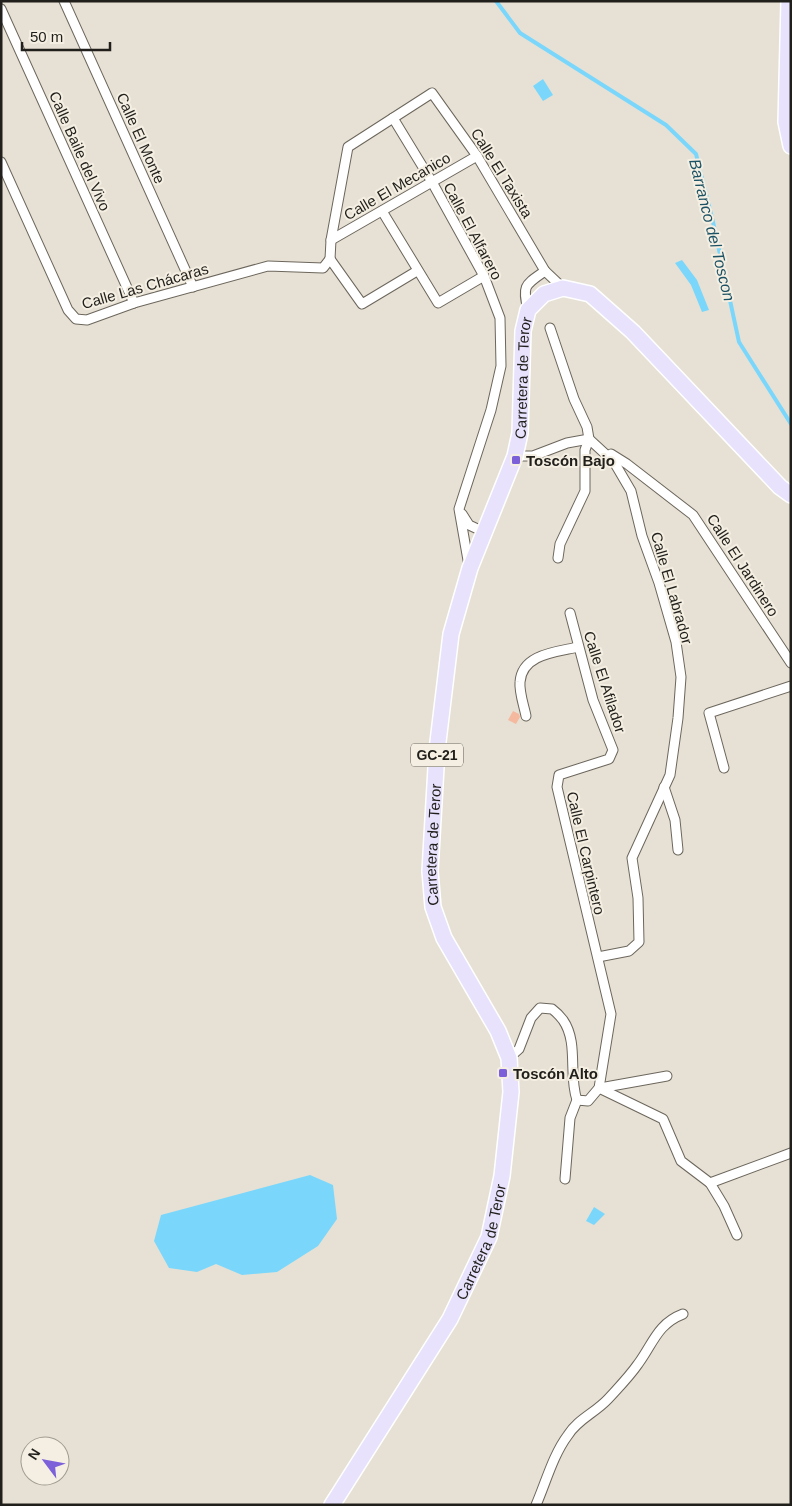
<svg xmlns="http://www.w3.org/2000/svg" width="792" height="1506" viewBox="0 0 792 1506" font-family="Helvetica,sans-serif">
<rect width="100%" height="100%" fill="#e7e1d5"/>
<g fill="#7ad7fb">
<polygon points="543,79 553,95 543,101 533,86"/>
<polygon points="682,260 697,280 709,310 702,312 691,285 675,263"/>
<polygon points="310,1175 333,1185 337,1219 318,1246 277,1272 242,1275 216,1264 197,1272 169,1268 154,1241 161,1215"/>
<polygon points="594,1207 605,1214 594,1225 586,1221"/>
</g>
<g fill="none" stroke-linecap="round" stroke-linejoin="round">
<polyline stroke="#7ad7fb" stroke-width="4" points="496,1 520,33 666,125 696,154 713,222 739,342 791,424"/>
</g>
<polygon fill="#f4b99f" points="513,711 519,714 520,717 516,724 508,720"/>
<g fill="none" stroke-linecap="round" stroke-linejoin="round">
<g stroke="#6c665c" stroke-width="11">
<g id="minor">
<polyline points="64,1 193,287"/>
<polyline points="1,9 134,303"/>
<polyline points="393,118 432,182 484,276 500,318 501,366 491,410 459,509 469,566"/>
<polyline points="1,162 68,310 76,319 87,320 134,303 268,266 323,268 330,259"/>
<polyline points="382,211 438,303 484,276"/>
<polyline points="331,240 477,156"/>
<polyline points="330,259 331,240 348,147 432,93 477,156 545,271 563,288"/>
<polyline points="330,259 362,304 417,271"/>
<path d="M528,310C522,285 525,285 545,271"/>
<polyline points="550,328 574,399 587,427 589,439 585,450 585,491 560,544 558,558"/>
<polyline points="589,439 614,462 631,491 642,536 659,583 676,642 681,677 678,718 670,775 632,858 638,898 639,942 629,951 598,957"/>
<polyline points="611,454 627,464 693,515 791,663"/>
<polyline points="515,456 533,456 567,443 589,439"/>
<polyline points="462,514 469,525 484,532"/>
<path d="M526,716C524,706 519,692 520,682C522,654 556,652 578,647"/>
<polyline points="724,768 709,713 791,686"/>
<polyline points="664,787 675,820 678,850"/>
<path d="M509,1058L519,1049L531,1018L540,1008L552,1009C556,1012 560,1016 563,1020C579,1043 568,1075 577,1100L588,1101L599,1088L611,1014L557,787L559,775L609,759L613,750L593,700L570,613"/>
<polyline points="599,1088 663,1119 681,1161 710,1183 724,1206 737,1235"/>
<polyline points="600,1088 667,1076"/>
<polyline points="565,1179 570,1118 577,1100"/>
<polyline points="710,1183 791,1153"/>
<path d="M536,1505C546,1482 553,1455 568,1435C578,1419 595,1413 608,1399C618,1388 629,1377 638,1364C653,1344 657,1324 683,1314"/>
</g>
</g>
<g stroke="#fff" stroke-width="18">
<g id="primary">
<polyline points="789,1 786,122 791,146"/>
<path id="s1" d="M332,1505L450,1319L489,1237L502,1176L511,1092L509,1058L498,1031L444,938L433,907L430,871L437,750L451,634L470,568L515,456L520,433L523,331L528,310L544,294L563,288L590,294L633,332L780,487L791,495"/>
</g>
</g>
<use href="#minor" stroke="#fff" stroke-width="9"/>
<use href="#primary" stroke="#e8e2fd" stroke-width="15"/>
</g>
<g fill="#7b60da" stroke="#f4efe2" stroke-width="2">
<rect x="511" y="455" width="10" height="10" rx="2.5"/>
<rect x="498" y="1068" width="10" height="10" rx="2.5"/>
</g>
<g text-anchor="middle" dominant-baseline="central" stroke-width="4" stroke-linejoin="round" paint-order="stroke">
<rect fill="#f4efe2" stroke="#605d57" stroke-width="1" x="411" y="743.5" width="52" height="23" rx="4"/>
<g font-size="14" font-weight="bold" fill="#211f1b">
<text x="437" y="755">GC-21</text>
</g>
<g font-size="15" fill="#211f1b" stroke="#f4efe2">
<text transform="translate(141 138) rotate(66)">Calle El Monte</text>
<text transform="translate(80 151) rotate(66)">Calle Baile del Vivo</text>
<text transform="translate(502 173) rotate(58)">Calle El Taxista</text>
<text transform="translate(397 186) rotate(-30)">Calle El Mecanico</text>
<text transform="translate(473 231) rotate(62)">Calle El Alfarero</text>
<text transform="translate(145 286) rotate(-16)">Calle Las Chácaras</text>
<text stroke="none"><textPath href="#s1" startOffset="1204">Carretera de Teror</textPath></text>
<text transform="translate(743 565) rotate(57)">Calle El Jardinero</text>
<text transform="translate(672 588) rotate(74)">Calle El Labrador</text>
<text transform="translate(605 682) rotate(72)">Calle El Afilador</text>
<text stroke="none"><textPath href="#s1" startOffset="724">Carretera de Teror</textPath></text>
<text transform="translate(586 853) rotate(77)">Calle El Carpintero</text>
<text stroke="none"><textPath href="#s1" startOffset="304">Carretera de Teror</textPath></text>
</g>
<g font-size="15" font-weight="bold" fill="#211f1b" stroke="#f4efe2" text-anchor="start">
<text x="526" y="460">Toscón Bajo</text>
<text x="513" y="1073">Toscón Alto</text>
</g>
<g font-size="16" font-style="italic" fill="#1d5265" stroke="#f4efe2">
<text transform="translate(712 230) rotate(76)">Barranco del Toscon</text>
</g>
</g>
<rect width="792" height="1506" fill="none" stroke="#211f1b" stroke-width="5"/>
<g transform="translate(45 1461) rotate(302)"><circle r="24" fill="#f4efe2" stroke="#a09c92"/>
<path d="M0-4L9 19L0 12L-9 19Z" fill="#7b60da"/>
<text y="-8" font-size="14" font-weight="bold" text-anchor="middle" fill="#211f1b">N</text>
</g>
<path d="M22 42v8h88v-8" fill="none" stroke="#211f1b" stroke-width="2.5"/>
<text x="30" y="42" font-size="15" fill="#211f1b" stroke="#f4efe2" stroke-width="4" paint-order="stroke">50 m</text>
</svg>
